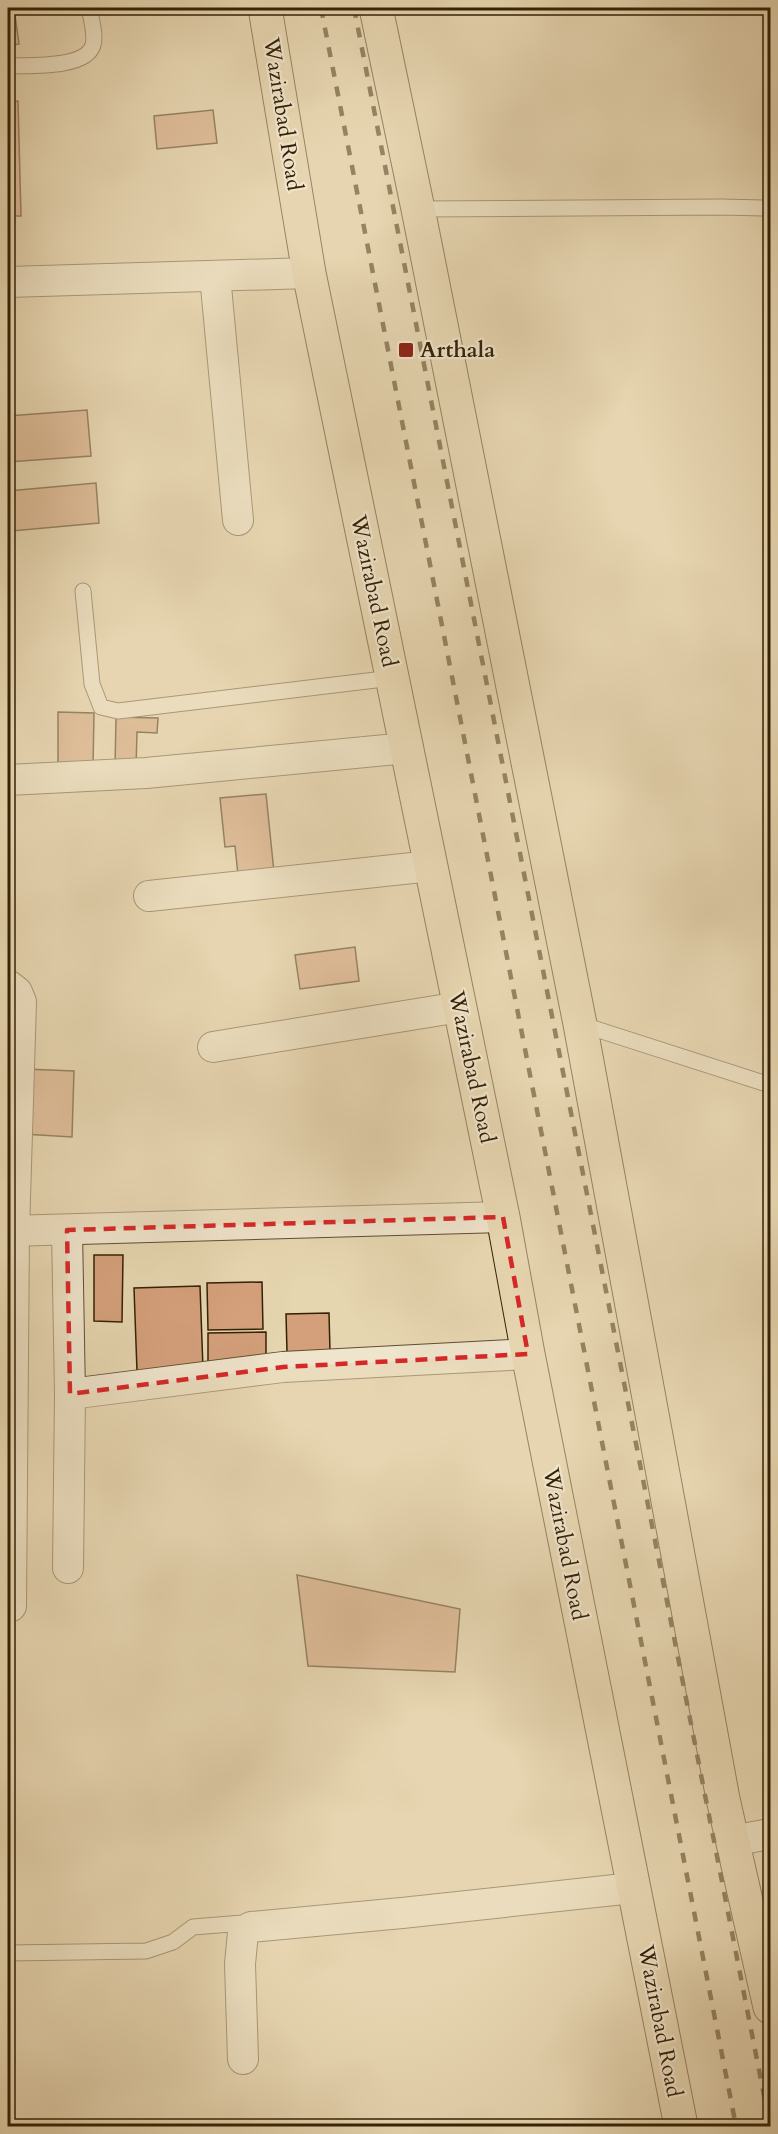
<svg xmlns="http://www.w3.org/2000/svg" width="778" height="2134" viewBox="0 0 778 2134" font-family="Cardo,serif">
<rect width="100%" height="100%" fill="#e6d6b0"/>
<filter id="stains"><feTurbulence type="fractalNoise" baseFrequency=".00333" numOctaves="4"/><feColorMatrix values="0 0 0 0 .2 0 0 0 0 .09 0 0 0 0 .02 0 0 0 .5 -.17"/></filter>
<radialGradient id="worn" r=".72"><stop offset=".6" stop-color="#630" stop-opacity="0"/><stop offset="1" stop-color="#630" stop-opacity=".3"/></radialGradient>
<g fill="#d4a07c" stroke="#342105" stroke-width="1.5">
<polygon points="8,8 14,8 19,44 8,46"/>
<polygon points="18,101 21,216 8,216 8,102"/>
<polygon points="213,110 217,143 157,149 154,116"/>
<polygon points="87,410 91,456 8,462 8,416"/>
<polygon points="96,483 99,523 12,531 8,491"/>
<polygon points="58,712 94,713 93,768 58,767"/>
<polygon points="116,717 158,718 157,733 137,732 136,769 115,768"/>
<polygon points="266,794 274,872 238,875 235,846 225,847 220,798"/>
<polygon points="355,947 359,981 300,989 295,955"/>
<polygon points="25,1069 74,1071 72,1137 23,1134"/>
<polygon points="94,1255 123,1255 122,1322 94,1321"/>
<polygon points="262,1282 263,1329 208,1330 207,1283"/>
<polygon points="200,1286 203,1369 137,1371 134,1288"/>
<polygon points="329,1313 330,1351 287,1352 286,1314"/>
<polygon points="266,1332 266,1364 208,1364 208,1333"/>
<polygon points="297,1575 460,1609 455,1672 308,1666"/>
</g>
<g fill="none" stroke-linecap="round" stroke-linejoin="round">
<g stroke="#604e30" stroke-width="17">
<g id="service">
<path d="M8,66C29,65 86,69 93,45C96,35 91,18 89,8"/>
<polyline points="418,209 721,207 770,208"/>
<polyline points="83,591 92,684 101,707 118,711 392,678"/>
<polyline points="580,1024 770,1085"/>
<polyline points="8,1953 146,1951 173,1942 193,1927 243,1923 248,1926"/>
</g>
</g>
<g stroke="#604e30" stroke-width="32">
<g id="minor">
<polyline points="215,276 238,520"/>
<polyline points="8,282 309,273"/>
<polyline points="8,780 146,773 407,748"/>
<polyline points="149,896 431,866"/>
<polyline points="8,985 17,992 21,1002 14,1231 11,1606"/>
<polyline points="213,1047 460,1007"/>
<polyline points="67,1230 70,1394 68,1568"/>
<polyline points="8,1231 503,1217"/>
<polyline points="70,1394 283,1367 528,1354"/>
<polyline points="732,1841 770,1834"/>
<polyline points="243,2059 240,1964 243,1932 251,1927 402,1913 633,1888"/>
</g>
</g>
<g stroke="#342105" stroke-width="35">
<g id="trunk">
<polyline points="265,8 309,273 503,1217 528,1354 681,2126"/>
<polyline points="376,8 418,209 580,1024 723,1799 770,2007"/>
</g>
</g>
<use href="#service" stroke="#efe4cc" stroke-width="15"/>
<use href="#minor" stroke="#efe4cc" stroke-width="30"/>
<use href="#trunk" stroke="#e6d6b0" stroke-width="33"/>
<g stroke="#342105" stroke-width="4.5" stroke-dasharray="10 10" stroke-linecap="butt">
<polyline points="321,8 736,2126"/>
<polyline points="354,8 770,2126"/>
</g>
</g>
<path d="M0 0H778V2134H0ZM503,1217L528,1354L283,1367L70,1394L67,1230Z" fill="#e6d6b0" fill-opacity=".55" fill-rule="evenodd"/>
<path fill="none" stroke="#d62828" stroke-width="4.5" stroke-dasharray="12 8" stroke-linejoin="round" d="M503,1217L528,1354L283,1367L70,1394L67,1230Z"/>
<rect fill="#8f2418" stroke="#efe4cc" stroke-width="2" x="398" y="342" width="16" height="16" rx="3"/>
<g text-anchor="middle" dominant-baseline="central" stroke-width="4.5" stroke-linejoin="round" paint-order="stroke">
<g font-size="22" fill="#342105" stroke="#efe4cc">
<text transform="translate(283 114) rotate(81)">Wazirabad Road</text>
<text transform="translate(374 591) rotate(78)">Wazirabad Road</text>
<text transform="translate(472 1067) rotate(78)">Wazirabad Road</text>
<text transform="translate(565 1544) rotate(79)">Wazirabad Road</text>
<text transform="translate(660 2021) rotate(79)">Wazirabad Road</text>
</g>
<g font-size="22" font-weight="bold" fill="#342105" stroke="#efe4cc" text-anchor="start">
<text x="420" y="350">Arthala</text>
</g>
</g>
<rect width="778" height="2134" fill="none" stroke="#e6d6b0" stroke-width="30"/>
<rect x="9" y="9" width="760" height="2116" fill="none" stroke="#342105" stroke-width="3"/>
<rect x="15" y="15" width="748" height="2104" fill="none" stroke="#342105" stroke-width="1.5"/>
<rect width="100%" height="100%" filter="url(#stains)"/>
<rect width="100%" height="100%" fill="url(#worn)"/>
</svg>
